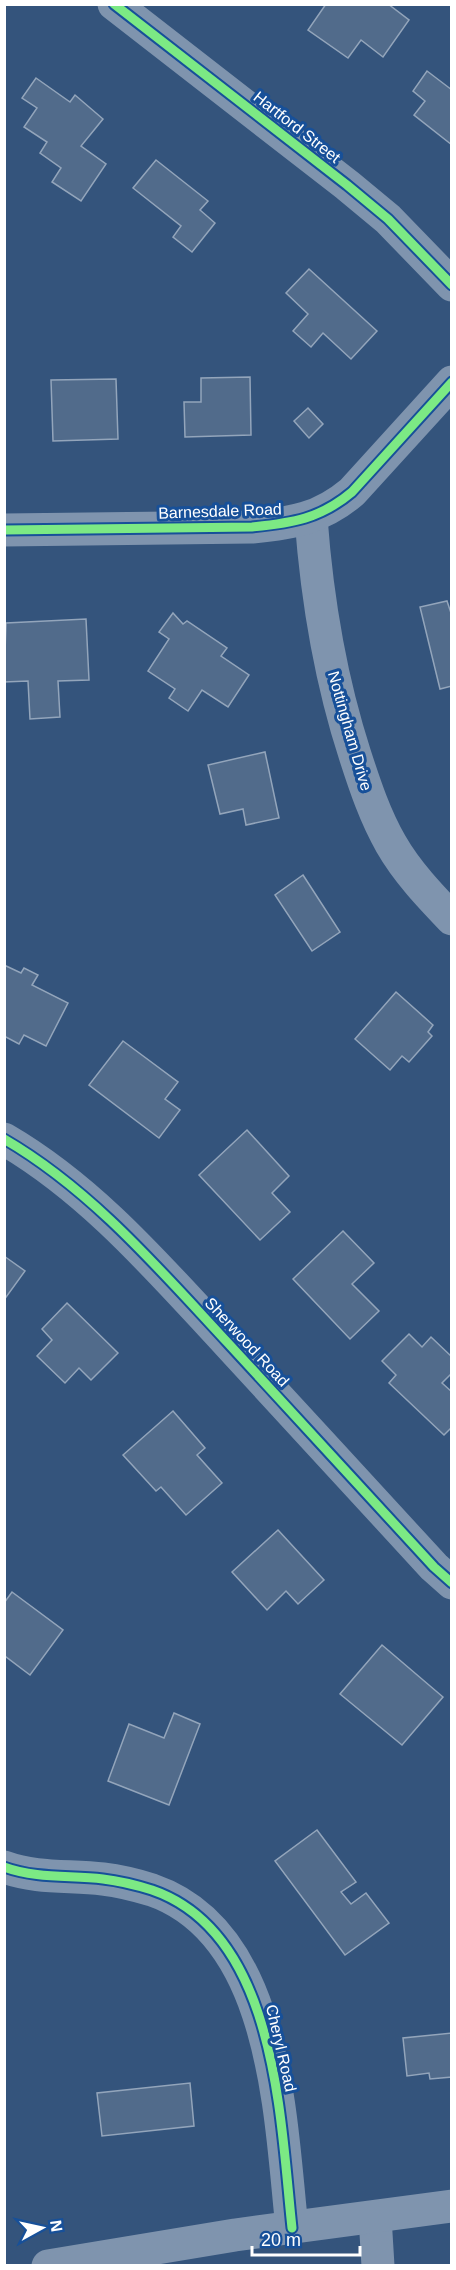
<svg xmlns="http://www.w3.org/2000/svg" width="456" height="2270" viewBox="0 0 456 2270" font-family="Helvetica,sans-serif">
<rect width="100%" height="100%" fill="#34547c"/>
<g fill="#516b8b" stroke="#93a5bb" stroke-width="1.5">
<polygon points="326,4 388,4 409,20 383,57 361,40 348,58 308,30"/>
<polygon points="427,71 452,90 452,145 414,115 425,101 413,91"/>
<polygon points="36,78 70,102 75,95 103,119 81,146 106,164 81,201 52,182 61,168 40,153 47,142 24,127 37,108 22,98"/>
<polygon points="156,160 208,201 200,210 215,223 192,252 173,237 181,226 133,188"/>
<polygon points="309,269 377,331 351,359 323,333 311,347 293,331 308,314 286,293"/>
<polygon points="250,377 251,435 185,437 184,402 201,402 201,378"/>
<polygon points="116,379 118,439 53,441 51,380"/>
<polygon points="308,408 323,424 309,438 294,421"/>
<polygon points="447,601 452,616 452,686 440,689 420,607"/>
<polygon points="173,613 183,624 187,621 227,648 221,656 249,675 228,707 202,690 188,711 169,698 175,689 148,671 169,639 159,632"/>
<polygon points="86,619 89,680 58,681 60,717 30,719 28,681 4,682 6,623"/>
<polygon points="265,752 279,818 246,825 243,809 220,814 208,765"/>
<polygon points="303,875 340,932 312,951 275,895"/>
<polygon points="4,965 21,973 24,968 38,975 32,985 68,1003 46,1046 24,1035 19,1044 4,1036"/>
<polygon points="396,992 433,1025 428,1032 432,1036 409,1062 402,1056 390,1070 355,1039"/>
<polygon points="123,1041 178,1082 165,1099 180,1110 159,1138 89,1085"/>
<polygon points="247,1130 289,1176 272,1193 290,1212 260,1240 199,1175"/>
<polygon points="343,1231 374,1263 352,1284 379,1311 350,1339 293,1279"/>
<polygon points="4,1256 25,1271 4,1300"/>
<polygon points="67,1303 118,1353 91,1380 79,1368 65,1383 37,1356 52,1340 42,1329"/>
<polygon points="409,1334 422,1347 431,1337 452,1357 452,1373 442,1383 452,1392 452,1427 444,1435 389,1383 396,1375 382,1361"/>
<polygon points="173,1411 205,1448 197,1455 222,1483 186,1515 161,1487 156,1491 123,1455"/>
<polygon points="278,1530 324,1580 298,1604 286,1591 267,1610 232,1572"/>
<polygon points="12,1592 63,1630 30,1675 6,1657 4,1658 4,1603"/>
<polygon points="382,1645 443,1697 402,1745 340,1694"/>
<polygon points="174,1713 200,1724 169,1805 108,1781 129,1724 164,1738"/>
<polygon points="317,1830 356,1882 341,1892 351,1904 366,1893 389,1923 345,1955 275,1861"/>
<polygon points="452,2033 452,2077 430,2079 429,2073 407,2076 403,2038"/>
<polygon points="190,2083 194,2126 102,2136 97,2093"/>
</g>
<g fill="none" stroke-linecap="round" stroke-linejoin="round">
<g stroke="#7f94ae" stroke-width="33">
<path d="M311,518C317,599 330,678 355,755C365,786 375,816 391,844C407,872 430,896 452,919"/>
<path d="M4,530L252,527C292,523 320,519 352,492L452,382"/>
<path d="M4,1139C92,1190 160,1270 228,1343C297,1418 365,1492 434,1567L452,1583"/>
<path d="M4,1867C37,1879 70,1875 103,1879C120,1881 136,1885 152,1890C277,1933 280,2118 292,2228"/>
<polyline points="375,2217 378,2266"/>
</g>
<g stroke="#7f94ae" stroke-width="33">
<polyline points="114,4 347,185 388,219 452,285"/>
<polyline points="48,2266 235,2235 452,2206"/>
</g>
<g stroke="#175099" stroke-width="13">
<g id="cycleway">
<polyline points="114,4 347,185 388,219 452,285"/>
<path d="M4,530L252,527C292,523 320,519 352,492L452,382"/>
<path d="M4,1139C92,1190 160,1270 228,1343C297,1418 365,1492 434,1567L452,1583"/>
<path d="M4,1867C37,1879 70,1875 103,1879C120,1881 136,1885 152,1890C277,1933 280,2118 292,2228"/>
</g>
</g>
<use href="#cycleway" stroke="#7ce984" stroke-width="9"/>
</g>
<g text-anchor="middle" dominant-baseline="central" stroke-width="6" stroke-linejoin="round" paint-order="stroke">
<g font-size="16" fill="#fff" stroke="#175099">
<text transform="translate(297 127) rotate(38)">Hartford Street</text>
<text transform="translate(220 511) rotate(-2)">Barnesdale Road</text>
<text transform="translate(350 731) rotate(74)">Nottingham Drive</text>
<text transform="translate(247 1342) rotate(47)">Sherwood Road</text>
<text transform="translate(281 2048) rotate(77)">Cheryl Road</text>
</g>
</g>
<rect width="456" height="2270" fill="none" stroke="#ffffff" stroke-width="12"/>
<g transform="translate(42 2228) rotate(82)" stroke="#175099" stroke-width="4.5" paint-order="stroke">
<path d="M0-4.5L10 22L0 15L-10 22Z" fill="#ffffff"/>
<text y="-9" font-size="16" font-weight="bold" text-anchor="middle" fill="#ffffff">N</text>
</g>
<path d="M252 2246v9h108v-9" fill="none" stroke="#ffffff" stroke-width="3"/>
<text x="261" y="2246" font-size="18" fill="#ffffff" stroke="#175099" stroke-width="4.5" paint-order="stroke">20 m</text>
</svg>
